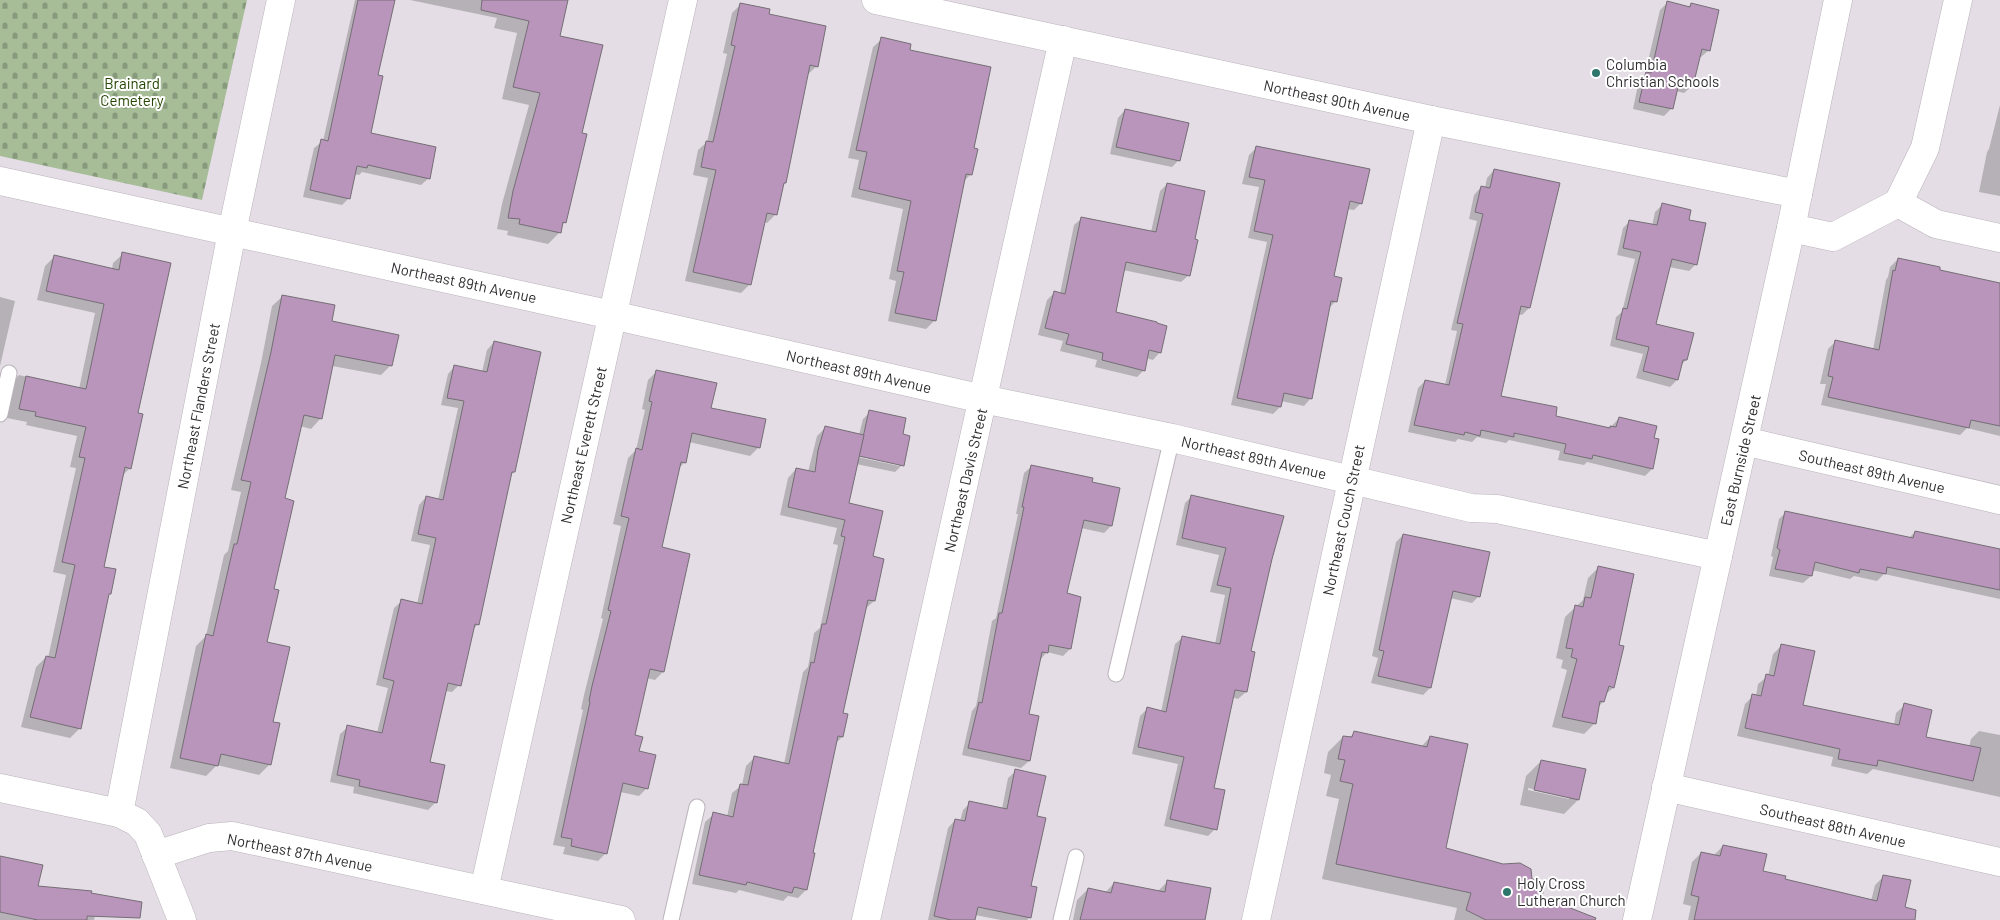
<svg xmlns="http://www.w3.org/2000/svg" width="2000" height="920" viewBox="0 0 2000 920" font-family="Barlow,sans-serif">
<defs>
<pattern id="cemetery-stones" width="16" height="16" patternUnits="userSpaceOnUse" patternTransform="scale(1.25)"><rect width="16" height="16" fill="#a6bd98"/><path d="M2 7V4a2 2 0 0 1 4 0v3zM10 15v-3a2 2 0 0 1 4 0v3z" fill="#889a7c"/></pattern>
</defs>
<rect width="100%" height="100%" fill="#e4dde5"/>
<polygon fill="url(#cemetery-stones)" points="0,0 247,0 202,200 0,156"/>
<g fill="#0003" fill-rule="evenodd">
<polygon points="355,0 384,0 369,134 429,178 421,185 362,172 359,175 354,174 349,198 342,205 303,197 314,148 323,141"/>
<polygon points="410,0 567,0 559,37 581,134 565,222 561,227 560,232 548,244 507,235 508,231 497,229 502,204 529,105 502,99 517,33 494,28 497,18"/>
<polygon points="1667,3 1688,7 1691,4 1709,50 1701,57 1698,57 1692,86 1684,93 1676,91 1672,108 1664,116 1633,109 1639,80 1645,74 1660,10"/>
<polygon points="740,5 768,15 817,66 807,75 785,183 782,186 776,214 767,223 764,222 750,284 741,293 685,281 708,178 693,175 698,150 707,142 727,54 723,53 732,13"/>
<polygon points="882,39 909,50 972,149 971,174 962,183 935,320 926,329 888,321 896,281 889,279 903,209 851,197 859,160 848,158 873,47"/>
<polygon points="2000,105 2000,196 1979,192 1987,152 1989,149"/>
<polygon points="1125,110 1179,160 1172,167 1110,154 1118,118"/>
<polygon points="1256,148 1361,203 1354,210 1347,209 1332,277 1336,301 1328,309 1311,398 1304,406 1281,401 1280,407 1273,414 1231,405 1267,242 1248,238 1259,187 1242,184 1249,155"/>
<polygon points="1494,170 1529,308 1522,315 1518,314 1499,397 1554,417 1609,429 1619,418 1653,439 1652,469 1645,476 1587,462 1584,465 1558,460 1560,451 1509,440 1506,443 1477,437 1472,442 1458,439 1455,442 1408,432 1418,388 1425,381 1445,385 1457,331 1451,330 1477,221 1469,219 1474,195 1481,187 1485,188 1487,178"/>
<polygon points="1167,184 1193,240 1189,275 1181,282 1123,270 1114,313 1160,352 1153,360 1146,358 1144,370 1137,377 1095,367 1097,360 1060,351 1063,341 1038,335 1047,300 1054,293 1060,294 1074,225 1082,218 1151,232 1160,191"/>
<polygon points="1662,205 1687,221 1696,264 1689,271 1669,267 1654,325 1686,360 1680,366 1677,380 1670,387 1636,378 1643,354 1610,346 1616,317 1622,312 1635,259 1617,255 1623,228 1630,221 1652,226 1655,212"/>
<polygon points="123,254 136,414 130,468 122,476 102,568 110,594 107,596 80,728 70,738 21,727 36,667 46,657 48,658 66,575 53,572 76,468 70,467 77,436 26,425 27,422 2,417 9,385 19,375 79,389 95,313 37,300 45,266 55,256 112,269 113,263"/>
<polygon points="1898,259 1938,271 2000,284 2000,436 1967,428 1960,435 1821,405 1826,384 1820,384 1828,349 1836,341 1873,350 1886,280 1888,277 1890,267"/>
<polygon points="283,296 331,322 391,365 381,375 332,366 321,418 311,429 300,426 283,499 266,643 271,722 270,764 259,775 217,765 206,776 170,768 196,646 206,636 224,555 228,551 241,492 231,490 261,363 272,306"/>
<polygon points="0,297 15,301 0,366"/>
<polygon points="494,342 514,472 510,476 478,624 472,631 459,685 452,692 445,691 428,763 436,802 428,810 353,793 354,787 330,782 340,734 348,727 377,733 388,688 376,685 394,608 402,601 417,604 430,545 411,541 419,505 426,497 438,500 458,408 441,405 448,374 455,366 482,372 487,350"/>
<polygon points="656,372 710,409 764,420 758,448 750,456 689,442 685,462 678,469 661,548 689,555 663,672 655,680 646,678 633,736 647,788 639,796 620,792 606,853 598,861 563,854 565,847 553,845 583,710 581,709 584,695 603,619 601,618 621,526 613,524 628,458 636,450 645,410 642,409 648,380"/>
<path d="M870,412L901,435L902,465L895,472L856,464L848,504L871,557L874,601L865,609L842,714L847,715L842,737L835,744L811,853L806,890L798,898L788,896L783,901L739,890L736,893L692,884L705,822L714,814L727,817L732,793L742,785L746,766L754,758L784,764L803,672L808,667L814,633L820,628L838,545L833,544L837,528L780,515L788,478L796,469L808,472L817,436L826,427L859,435L863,419ZM853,453L899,463V466L853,456Z"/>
<polygon points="1032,466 1111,526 1104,533 1081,528 1065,594 1070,649 1063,656 1047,652 1040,660 1027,715 1029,761 1021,768 962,755 972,711 976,706 992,621 996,618 1018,514 1016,514 1024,473"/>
<polygon points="1192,496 1282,517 1250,652 1246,692 1238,699 1232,697 1213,789 1215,829 1208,836 1164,826 1178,764 1132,754 1140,716 1147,709 1161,712 1175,644 1183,637 1215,644 1225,595 1210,592 1219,555 1176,545 1185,503"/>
<polygon points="1786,512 1908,539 1915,532 2000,550 2000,599 1884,574 1877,581 1854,576 1850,579 1812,570 1811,576 1803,583 1769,576 1773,557 1771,556 1779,519"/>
<polygon points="1403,535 1479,596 1472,603 1450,598 1430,688 1423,695 1371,683 1378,658 1372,656 1396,542"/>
<polygon points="1598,568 1617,646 1622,647 1613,688 1605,695 1603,702 1598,707 1594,724 1584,734 1552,727 1567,670 1561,668 1563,660 1556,658 1565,617 1583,600 1588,578"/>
<polygon points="1782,645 1801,706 1894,725 1896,713 1905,705 1925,738 1969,747 1971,739 1979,731 2000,735 2000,797 1873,769 1867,774 1831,766 1833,757 1737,736 1745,704 1753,696 1756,696 1758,684 1768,676 1773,654"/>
<polygon points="1354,733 1421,747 1430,737 1445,849 1540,898 1548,920 1454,920 1457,908 1322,879 1339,799 1326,796 1331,775 1324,773 1328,752 1343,737 1349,738"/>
<path d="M1541,761L1578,800L1564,814L1520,805L1526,776ZM1528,788L1569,797V799L1528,790Z"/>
<polygon points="1016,771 1029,887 1030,917 1027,920 1001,920 975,915 974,920 928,920 948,828 955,820 960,821 963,810 970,803 1002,809 1008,778"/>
<polygon points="1723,846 1762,872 1783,880 1871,901 1875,885 1884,876 1901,920 1688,920 1691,906 1683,904 1692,862 1701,853 1714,855"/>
<polygon points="0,857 37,887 99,896 94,920 0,920"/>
<polygon points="1168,881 1204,920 1073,920 1077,900 1088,889 1105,893 1114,883 1157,892"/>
</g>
<g fill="#b995bc" stroke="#756e75">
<polygon points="358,0 395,0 378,75 383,76 371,133 436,147 430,179 368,165 367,168 357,166 350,199 310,190 321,139 328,141"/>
<polygon points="482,0 568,0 560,36 603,45 582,133 587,134 566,223 563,222 561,233 519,224 520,219 508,218 513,191 540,93 513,87 529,21 481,10"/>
<polygon points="1667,1 1690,7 1691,3 1719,10 1710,51 1702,49 1693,86 1679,83 1673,109 1639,102 1646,72 1651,73"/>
<polygon points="740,3 770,9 769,14 826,26 818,67 810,65 786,183 784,183 777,215 767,213 751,285 693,272 716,170 701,167 706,141 713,142 735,46 731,45"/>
<polygon points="881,37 911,44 910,50 991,67 974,148 978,149 972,175 966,174 936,321 895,313 904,272 897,271 911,201 859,189 867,152 856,150"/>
<polygon points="1125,109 1189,123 1180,161 1116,147"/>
<polygon points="1256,146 1370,169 1362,204 1350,201 1334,276 1342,278 1337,302 1331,301 1312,399 1284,393 1281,407 1237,398 1273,235 1254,231 1265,180 1249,177"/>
<polygon points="1494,169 1560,183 1530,308 1521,306 1501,396 1557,407 1556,416 1610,428 1610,426 1616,427 1619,417 1657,426 1654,438 1659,439 1653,469 1593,455 1592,459 1564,453 1566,444 1514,433 1514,437 1481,430 1480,436 1465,432 1464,435 1414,425 1425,380 1449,385 1463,324 1457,323 1483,214 1475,212 1481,186 1490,188"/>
<polygon points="1167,183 1205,191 1195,239 1198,240 1190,276 1126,262 1116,312 1157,322 1157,323 1167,326 1161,353 1149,350 1145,371 1102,360 1103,353 1066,344 1069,334 1045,328 1054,291 1065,294 1081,217 1156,232"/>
<polygon points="1662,203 1691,210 1689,220 1706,223 1697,265 1672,259 1656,324 1694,333 1687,360 1683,360 1678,380 1643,371 1649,347 1616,339 1623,308 1627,309 1641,252 1623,248 1629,220 1657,225"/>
<polygon points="122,252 171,263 138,413 143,414 131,469 125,467 104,567 116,569 111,594 109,594 81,729 30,717 46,656 55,658 75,565 62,562 85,458 79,457 86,427 35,416 36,412 19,409 26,376 86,389 104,304 46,291 54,255 119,270"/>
<polygon points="1898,258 1940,267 1940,270 2000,283 2000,426 1971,420 1969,428 1828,397 1833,377 1828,376 1835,340 1879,350 1893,270 1895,271"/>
<polygon points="282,295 335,305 332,321 399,335 392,366 335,355 322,419 304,415 285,498 294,501 274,589 279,590 267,642 290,647 273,722 280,723 271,765 221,754 218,766 180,758 206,634 213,636 234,544 237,544 251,482 241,480 271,352"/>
<polygon points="494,341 541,352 515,472 512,472 479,625 475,624 461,686 448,683 430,762 445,765 437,803 359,786 360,780 337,775 347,725 382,733 394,681 383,678 401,599 422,604 436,538 418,534 426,496 443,500 464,401 447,398 454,365 487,372"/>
<polygon points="656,370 717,383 711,408 766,419 760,448 692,433 686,463 681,462 662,547 690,554 664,672 650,669 635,735 643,737 639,751 656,755 648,789 623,783 607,854 571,846 572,839 561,837 590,702 589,701 592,686 611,611 608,610 629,518 621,516 636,448 642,450 652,402 649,401"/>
<polygon points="869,410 906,418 903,434 910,436 904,466 859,456"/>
<polygon points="825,426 864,435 849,503 883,511 873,556 884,559 875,601 868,600 843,713 848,714 843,737 838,736 813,853 815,853 807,890 794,887 792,893 747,882 746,885 699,875 713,812 733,817 740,784 748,785 754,756 789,764 811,662 814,663 822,624 826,624 845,537 841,536 845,520 788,507 796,468 815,472 818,450"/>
<polygon points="1031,465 1093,478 1092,482 1120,488 1112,526 1084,520 1067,593 1081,597 1071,649 1049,645 1048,653 1042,652 1029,714 1039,716 1030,761 968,748 979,702 982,703 999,613 1002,613 1024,507 1022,507"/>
<polygon points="1191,495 1284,516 1272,559 1251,651 1255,652 1247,692 1235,690 1214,788 1225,790 1217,830 1170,819 1184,757 1138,747 1147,707 1166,712 1182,636 1220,644 1231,588 1217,585 1226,548 1182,538"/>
<polygon points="1785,511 1913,538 1915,531 2000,549 2000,590 1887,567 1886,574 1860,569 1859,573 1815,562 1812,576 1775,569 1780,550 1777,548"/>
<polygon points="1403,534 1490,552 1480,597 1453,591 1431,688 1378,676 1384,651 1379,650"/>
<polygon points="1598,566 1634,574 1619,645 1624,646 1614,688 1609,686 1604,702 1600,701 1596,724 1562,717 1577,659 1571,657 1573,649 1566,648 1575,605 1583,607 1585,597 1591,598"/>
<polygon points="1781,644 1815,651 1803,705 1899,725 1904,703 1932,710 1926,737 1981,748 1973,781 1878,760 1877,766 1838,759 1840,749 1745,728 1752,694 1761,696 1766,674 1774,676"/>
<polygon points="1354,731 1427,747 1430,736 1468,744 1446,848 1503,864 1520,863 1531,869 1532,879 1545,882 1542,897 1596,918 1595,920 1486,920 1466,910 1471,893 1336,864 1353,784 1340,781 1345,760 1338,759 1343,736 1352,737"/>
<polygon points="1541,760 1586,769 1579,800 1534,790"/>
<polygon points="1015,769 1046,776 1037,816 1046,818 1031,886 1037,887 1031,918 978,907 975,920 951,920 934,916 955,819 965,821 969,801 1007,809"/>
<polygon points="1723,845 1767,854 1763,871 1786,876 1785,879 1877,901 1883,875 1911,880 1905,907 1916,910 1915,920 1694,920 1699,897 1691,895 1701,852 1720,856"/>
<polygon points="0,856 43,865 38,886 92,891 91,893 142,902 140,918 87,916 87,920 38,920 0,912"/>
<polygon points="1167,880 1211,888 1205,920 1080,920 1088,888 1111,893 1114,882 1165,892"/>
</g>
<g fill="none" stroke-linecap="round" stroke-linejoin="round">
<g stroke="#bab3ba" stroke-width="17">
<g id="lane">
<polyline points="0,414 9,373"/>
<polyline points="1116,674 1172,438"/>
<polyline points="671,920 697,807"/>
<polyline points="1061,920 1076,857"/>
</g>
</g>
<g stroke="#bab3ba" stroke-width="29">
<g id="street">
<polyline points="876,0 1431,120 1798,194"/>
<polyline points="0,181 612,315 983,399 1172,438 1471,508 1497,509 1718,556"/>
<polyline points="1898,203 1925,148 1958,0"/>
<polyline points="1898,203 1936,224 2000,238"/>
<polyline points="1791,228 1833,237 1898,203"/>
<polyline points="1744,441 2000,500"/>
<polyline points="1666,787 2000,862"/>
<polyline points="0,788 119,813 137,822 148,834 182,920"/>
<polyline points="119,813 232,232 281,0"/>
<polyline points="156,855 209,838 232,836 621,920"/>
<polyline points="484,890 683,0"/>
<polyline points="866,920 1063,40"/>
<polyline points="1256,920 1431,120"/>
</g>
</g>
<g stroke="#bab3ba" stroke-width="29">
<polyline id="secondary" points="1637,920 1791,228 1838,0"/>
</g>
<use href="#lane" stroke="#fff" stroke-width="15"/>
<use href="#street" stroke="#fff" stroke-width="28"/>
<use href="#secondary" stroke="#fff" stroke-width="28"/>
</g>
<g fill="#2e756b" stroke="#fff" stroke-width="2">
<circle cx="1596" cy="73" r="5"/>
<circle cx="1507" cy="892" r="5"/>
</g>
<g text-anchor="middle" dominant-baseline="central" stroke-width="4" stroke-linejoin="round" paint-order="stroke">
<g font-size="15" fill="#302d30" stroke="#fff" text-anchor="start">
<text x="1606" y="64">Columbia<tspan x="1606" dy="17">Christian Schools</tspan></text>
<text x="1517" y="883">Holy Cross<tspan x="1517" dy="17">Lutheran Church</tspan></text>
</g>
<g font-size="15" fill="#254602" stroke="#fff">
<text x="132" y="83">Brainard<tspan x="132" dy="17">Cemetery</tspan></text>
</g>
<g font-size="15" fill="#302d30" stroke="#fff">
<text transform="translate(1337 100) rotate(12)">Northeast 90th Avenue</text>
<text transform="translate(464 282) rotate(12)">Northeast 89th Avenue</text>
<text transform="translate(859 371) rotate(13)">Northeast 89th Avenue</text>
<text transform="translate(198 406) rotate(-79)">Northeast Flanders Street</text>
<text transform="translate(583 445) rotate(-77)">Northeast Everett Street</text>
<text transform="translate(1254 457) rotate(13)">Northeast 89th Avenue</text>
<text transform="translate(1740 460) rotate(-77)">East Burnside Street</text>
<text transform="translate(1872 471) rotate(13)">Southeast 89th Avenue</text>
<text transform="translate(965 480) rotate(-77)">Northeast Davis Street</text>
<text transform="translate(1343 520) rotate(-78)">Northeast Couch Street</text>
<text transform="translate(1833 825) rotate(13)">Southeast 88th Avenue</text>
<text transform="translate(300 852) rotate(11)">Northeast 87th Avenue</text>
</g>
</g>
</svg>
